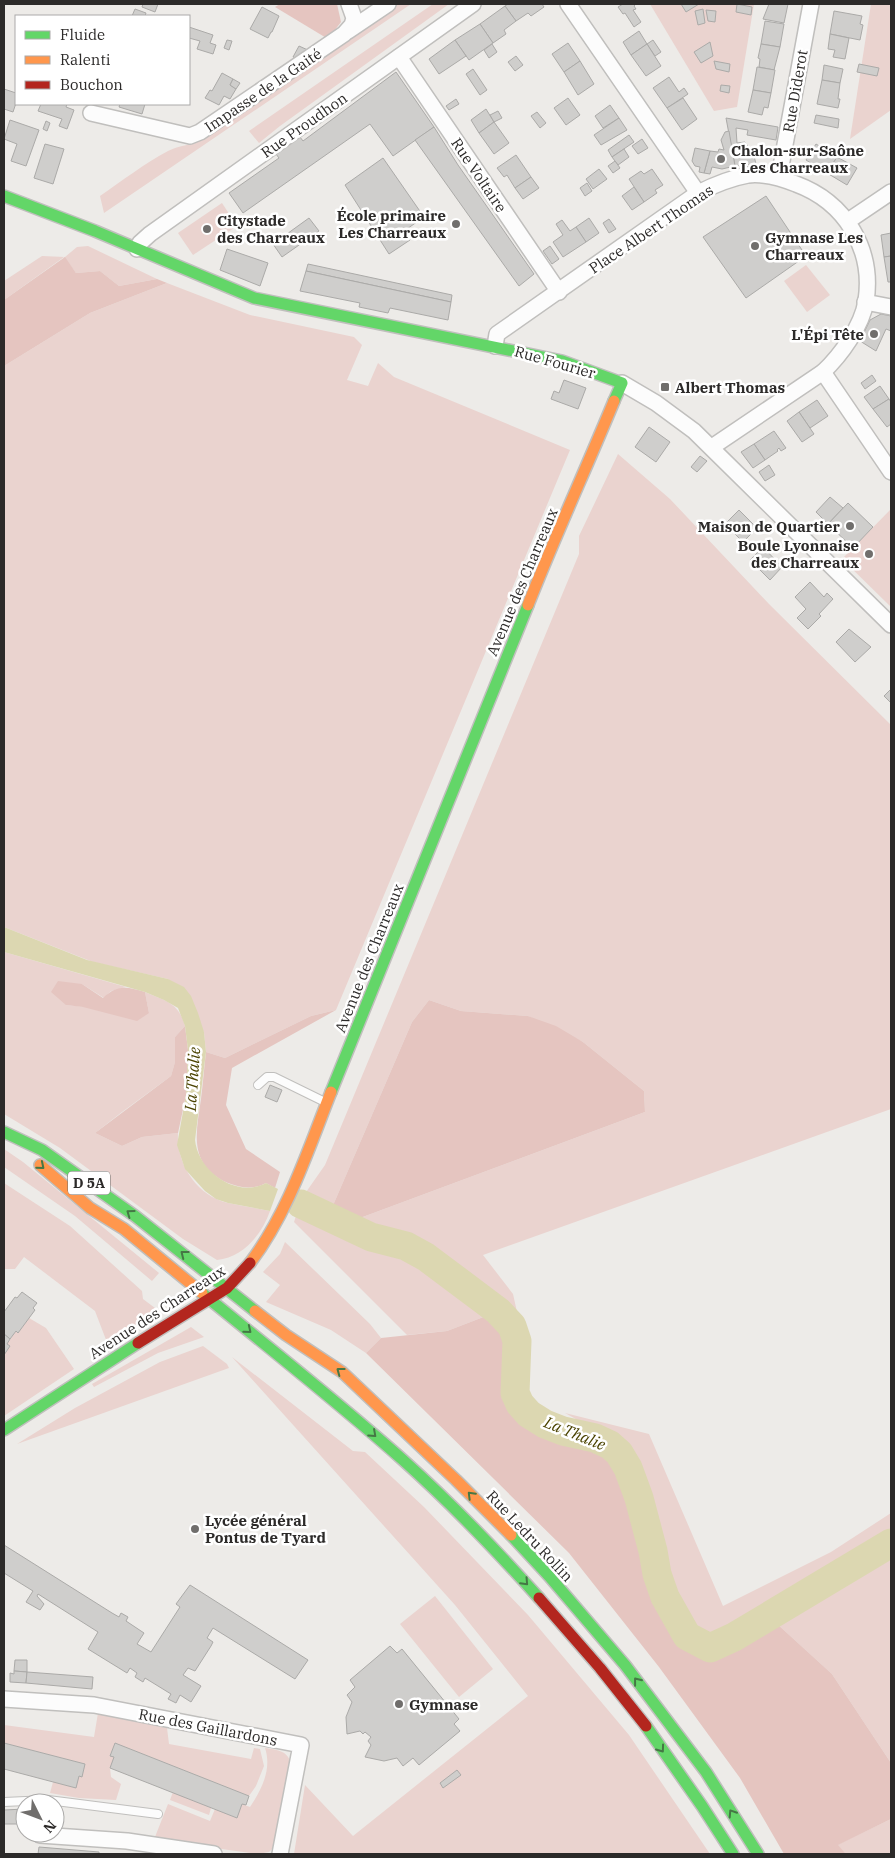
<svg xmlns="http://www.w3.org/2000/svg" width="895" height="1858" viewBox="0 0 895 1858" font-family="'IBM Plex Serif',serif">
<rect width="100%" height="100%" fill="#edebe8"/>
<g fill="#ead3cf">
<path d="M396,4H411L104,213L100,196C122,181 145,163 168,151C184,143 197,147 209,131Z"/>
<polygon points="433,4 449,4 280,126 259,143 249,131"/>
<polygon points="650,4 754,4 737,107 714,111"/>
<polygon points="871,4 891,4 891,110 850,139"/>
<polygon points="222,203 237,226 193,255 178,233"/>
<polygon points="88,246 157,279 119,286 100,271 76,273 64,257 4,300 4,281 42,256 65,257 77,247"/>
<polygon points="806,265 830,295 807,312 784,281"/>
<polygon points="167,283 250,315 354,337 362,345 347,380 368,386 378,363 394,377 570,450 336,1010 311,1016 225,1058 206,1052 204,1032 168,979 93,962 4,927 4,366 90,313"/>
<polygon points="618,454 670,499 769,604 891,725 891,1109 483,1255 513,1294 517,1312 430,1246 411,1238 382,1234 352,1221 645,1112 644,1091 583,1042 528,1016 461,1011 429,1000 412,1022 331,1210 304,1195 325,1165 579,554 579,536"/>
<polygon points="891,509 891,607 842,559"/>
<path d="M4,952L126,987L111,991L104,998L82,984L66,1005L149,1013L145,992C166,1001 179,1003 185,1026L175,1037V1062L171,1076L122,1112L95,1133L122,1146L142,1137L178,1133C176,1164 197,1196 228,1203C242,1206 256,1208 270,1211C262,1234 243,1258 217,1260L183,1239L60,1148L4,1114Z"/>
<polygon points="4,1149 23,1162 159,1273 152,1281 75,1216 4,1167"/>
<polygon points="4,1183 70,1226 142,1291 143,1299 159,1311 108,1345 95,1311 24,1257 15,1269 4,1269"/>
<polygon points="297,1213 357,1241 403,1253 428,1269 486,1316 447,1331 407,1335 294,1222"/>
<polygon points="285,1242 370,1324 381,1338 366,1353 331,1330 266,1302 280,1285 263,1272 280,1254"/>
<polygon points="29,1318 46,1328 74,1369 4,1416 4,1355 10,1346 7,1344 16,1331 19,1332"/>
<polygon points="191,1327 204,1337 158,1353 94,1387 92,1384"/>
<polygon points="203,1346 227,1364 229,1368 17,1444 75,1408 160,1362"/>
<polygon points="232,1357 353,1451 365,1452 424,1507 528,1615 629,1735 710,1854 294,1854 305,1785 353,1836 528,1696 455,1605"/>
<polygon points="565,1413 649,1434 723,1606 831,1552 891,1513 891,1534 712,1640 697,1630 681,1605 668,1579 636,1465 624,1446"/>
<polygon points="891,1553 891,1763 832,1674 775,1622"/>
<polygon points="435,1596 493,1669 459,1697 400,1624"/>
<polygon points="98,1713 167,1728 169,1744 251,1759 254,1748 260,1749 264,1766 256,1786 249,1796 115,1743 110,1755 114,1757 110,1768 111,1777 121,1784 116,1800 79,1798 50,1793 53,1782 76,1788 79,1776 82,1777 85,1764 4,1743 4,1725 94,1737"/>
<path d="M265,1748C277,1750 287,1750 291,1763L274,1847L269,1852L258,1854L200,1846L153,1842L168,1804L210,1821L215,1809L237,1818L242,1804L250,1807C262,1789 272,1769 265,1748Z"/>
<polygon points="173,1792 211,1808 209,1815 170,1800"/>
<polygon points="891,1819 891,1854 846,1854 837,1845"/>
</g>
<g fill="#e5c5c0">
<polygon points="280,4 337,4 341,22 328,39 275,7"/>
<polygon points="65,257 76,273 100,271 119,286 157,279 167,283 90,313 4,366 4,300"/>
<path d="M58,981L82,984L103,998C118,984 127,987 145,992L149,1013L137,1021L83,1007L66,1005L51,992Z"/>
<polygon points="429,1000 461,1011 528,1016 556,1026 583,1042 644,1091 645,1112 352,1221 331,1210 412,1022"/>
<path d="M336,1010L232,1068L226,1105L246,1149L280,1172L275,1188L266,1183C253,1190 241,1188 228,1183C188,1165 196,1134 201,1099C203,1084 204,1068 206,1052L225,1058L311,1016Z"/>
<polygon points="185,1026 188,1050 186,1095 178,1133 142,1137 122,1146 95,1133 171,1076 175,1062 175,1037"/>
<polygon points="486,1316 507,1337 507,1358 509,1397 517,1413 537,1426 559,1436 591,1443 606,1450 617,1462 628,1492 644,1550 653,1593 677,1636 706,1656 721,1651 775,1622 832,1674 891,1763 891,1819 838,1845 846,1854 784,1854 740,1778 659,1667 569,1553 366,1353 381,1338 447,1331"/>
</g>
<path fill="#dcd7b1" d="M4,927L87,960L168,979L184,987L191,996L198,1013L204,1032L206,1052L195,1140C198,1171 236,1199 266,1183L278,1189L270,1211L228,1203L216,1199L205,1191L185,1169L177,1145L186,1095L188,1050L185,1026L178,1008L164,1000L145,992L4,952Z"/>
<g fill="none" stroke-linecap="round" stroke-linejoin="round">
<polyline stroke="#dcd7b1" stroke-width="29" points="301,1204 371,1237 406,1246 426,1257 498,1311 512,1326 517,1341 515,1393 520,1404 529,1414 545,1424 563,1431 595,1438 610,1445 619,1453 628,1468 639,1498 653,1551 657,1574 665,1597 687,1636 710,1648 734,1637 891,1543"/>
</g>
<g fill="#cfcecc" stroke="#abaaa8">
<polygon points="143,4 158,4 155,12 142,7"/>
<polygon points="508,4 542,4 544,7 531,16 528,13 516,21 505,6"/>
<polygon points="623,4 636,4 634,6 636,9 633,10 641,22 634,27 625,13 623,14 618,7"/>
<polygon points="681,4 699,4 686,12"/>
<polygon points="737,4 752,7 751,15 736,12"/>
<polygon points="769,4 788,4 784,23 763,19"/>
<polygon points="505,6 516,21 504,30 506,34 493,43 480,24"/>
<polygon points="262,7 279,16 272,32 271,32 268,38 250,29"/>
<polygon points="135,9 146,13 145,16 132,16"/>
<polygon points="703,9 705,23 698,25 695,11"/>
<polygon points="706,10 716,11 715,22 708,21"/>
<polygon points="834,11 862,16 860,24 863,25 860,40 830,34"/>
<polygon points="765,21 784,24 780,47 761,44"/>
<polygon points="480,24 493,43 469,60 455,40"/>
<polygon points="189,27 213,35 210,43 216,45 213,54 197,49 200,41 189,38"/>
<polygon points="639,31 647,44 631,55 623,42"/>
<polygon points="830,34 849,38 845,59 833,57 835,50 828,49"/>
<polygon points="227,40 232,41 229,50 224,48"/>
<polygon points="455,40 466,56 439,74 429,59"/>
<polygon points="653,40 661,52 655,56 647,44"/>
<polygon points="710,42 713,56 701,63 694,52"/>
<polygon points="568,43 580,61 564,72 552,54"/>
<polygon points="492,44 497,52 489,58 484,50"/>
<polygon points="647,44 661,66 646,76 631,55"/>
<polygon points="761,44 780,47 774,70 759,67 760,59 758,58"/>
<polygon points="299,46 310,51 298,59 293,57"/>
<polygon points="516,56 523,65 515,71 508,62"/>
<polygon points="580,61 594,84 578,95 564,72"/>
<polygon points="714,61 730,64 729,72 716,69"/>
<polygon points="859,64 879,68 877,76 857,72"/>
<polygon points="824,65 843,69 840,83 822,80"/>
<polygon points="757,67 775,70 771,93 753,90"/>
<polygon points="473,69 487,90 480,95 466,74"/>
<polygon points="396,72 434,127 393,156 370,124 243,213 229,193 279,158 276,154 300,137 303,141"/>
<polygon points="222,73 233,79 230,85 236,89 230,99 224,96 219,105 205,98 210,90 212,91"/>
<polygon points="669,77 679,92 684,88 688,94 667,108 653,88"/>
<polygon points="233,79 240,83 236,89 230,85"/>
<polygon points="822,80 840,83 838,99 840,99 838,108 817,104"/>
<polygon points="721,85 730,86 729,93 720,91"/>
<polygon points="4,89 16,93 16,103 13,112 4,109"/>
<polygon points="753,90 771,93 768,108 764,107 762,115 748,112"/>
<polygon points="568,98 580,115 566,125 554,108"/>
<polygon points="683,98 697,119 682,130 667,108"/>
<polygon points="456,99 459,104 449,110 446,106"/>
<polygon points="41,104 67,104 66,107 74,110 67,129 59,126 62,119 38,111"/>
<polygon points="120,104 145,104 142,114 119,107"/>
<polygon points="610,105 619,118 603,128 595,116"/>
<polygon points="486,109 494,122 479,133 471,120"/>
<polygon points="498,111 502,118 494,122 490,115"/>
<polygon points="537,112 546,123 540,128 531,116"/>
<polygon points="816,115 839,119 838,128 814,123"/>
<polygon points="619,118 627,130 601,145 594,135"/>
<polygon points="726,118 778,127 776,140 747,135 748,130 736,128 737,143 745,142 749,148 752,148 756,164 735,166"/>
<polygon points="10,120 39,130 26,166 11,161 17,144 4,139"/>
<polygon points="46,121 50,123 47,131 43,129"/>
<polygon points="494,122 509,143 494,154 479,133"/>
<polygon points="434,127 458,165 534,274 519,286 415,140"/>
<polygon points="729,131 735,166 722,169 712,167 710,174 704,173 710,151 718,152 719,149 724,150 721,140 725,132"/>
<polygon points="629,135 634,142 612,157 608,150"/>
<polygon points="642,139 648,148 638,154 632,146"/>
<polygon points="45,144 64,149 53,184 34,178"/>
<polygon points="816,144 837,157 827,173 806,160"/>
<polygon points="695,148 710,151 704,173 699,172 700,167 695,166 692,161"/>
<polygon points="624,149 629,157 618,165 612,157"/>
<polygon points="516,155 531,177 515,188 507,175 504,177 497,168"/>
<polygon points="837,157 857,168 847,185 827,173"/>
<polygon points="383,158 424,217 404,231 410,240 389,254 345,185"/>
<polygon points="615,161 620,168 613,173 608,166"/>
<polygon points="599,169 607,179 593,189 586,179"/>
<polygon points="652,169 663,185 655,190 657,193 644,202 629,179 641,171 644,174"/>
<polygon points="531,177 539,188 523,199 515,188"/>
<polygon points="587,183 592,191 585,196 580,188"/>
<polygon points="634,187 644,202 632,210 622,196"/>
<polygon points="766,196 806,256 746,298 703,237"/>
<polygon points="309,218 319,231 282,257 273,244"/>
<polygon points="589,218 599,233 586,242 576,227"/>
<polygon points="609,219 616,229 609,233 603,223"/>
<polygon points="562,220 570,231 576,227 586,242 563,257 553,242 563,235 556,224"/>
<polygon points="891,233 891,256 884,257 881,235"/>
<polygon points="550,246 559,259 552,264 543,251"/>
<polygon points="227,249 268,263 260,286 220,270"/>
<polygon points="891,256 891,282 888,282 884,257"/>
<polygon points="308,264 452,295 451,302 306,271"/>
<polygon points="306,271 451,302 448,320 390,308 388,313 359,307 360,303 300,291"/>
<polygon points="881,314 891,316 891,331 886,329 876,351 860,341 870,320"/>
<polygon points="872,375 876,381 865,389 861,383"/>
<polygon points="564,380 586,388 578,409 551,399 554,391 559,393"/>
<polygon points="880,386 889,399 873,409 864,397"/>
<polygon points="889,399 891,402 891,424 887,427 873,409"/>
<polygon points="817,400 828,416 810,428 799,412"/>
<polygon points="799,412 814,434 802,442 787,421"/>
<polygon points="649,427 670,442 656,462 635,447"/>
<polygon points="774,431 786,448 781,451 779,448 777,450 778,451 765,460 754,444"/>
<polygon points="754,444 765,460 753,468 741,452"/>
<polygon points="700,456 707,461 697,472 691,467"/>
<polygon points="769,465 775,475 765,481 759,472"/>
<polygon points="830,497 843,508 828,524 816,512"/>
<polygon points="848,503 873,527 853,548 828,524"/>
<polygon points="739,510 757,528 743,542 725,524"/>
<polygon points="763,547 782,567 770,580 750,560"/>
<polygon points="810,582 824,597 827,593 833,599 819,614 821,616 808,629 797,618 806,609 795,597"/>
<polygon points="849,629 871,647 855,662 836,642"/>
<polygon points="891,689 891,703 884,696"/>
<polygon points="270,1085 282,1090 277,1102 265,1097"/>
<polygon points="22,1292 37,1303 33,1308 35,1310 18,1333 16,1331 10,1339 4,1334 4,1312 15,1297 17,1298"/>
<polygon points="4,1334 10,1339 7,1344 10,1346 4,1355"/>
<polygon points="4,1545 112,1613 119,1617 121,1613 128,1617 126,1621 144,1633 137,1644 151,1652 180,1607 176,1604 190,1585 308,1660 295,1679 213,1628 207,1638 213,1642 211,1646 195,1671 188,1668 183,1675 201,1686 191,1702 180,1695 176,1703 168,1699 171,1694 145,1678 143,1682 135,1677 137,1673 130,1668 127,1673 88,1649 98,1632 38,1594 37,1596 44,1604 40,1610 26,1602 33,1591 4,1573"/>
<polygon points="390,1646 397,1653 402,1649 459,1719 454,1724 460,1731 419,1765 413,1758 403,1766 397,1758 384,1761 365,1757 371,1745 368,1741 371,1737 365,1732 363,1734 360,1731 347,1734 346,1717 352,1702 347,1695 355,1687 350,1680"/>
<polygon points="15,1660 27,1660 27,1672 14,1671"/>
<polygon points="14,1671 27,1672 26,1683 10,1682 10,1673 14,1674"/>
<polygon points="27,1672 93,1677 92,1689 26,1683"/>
<polygon points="4,1743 85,1764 82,1777 79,1776 76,1788 4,1769"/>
<polygon points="115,1743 249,1796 246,1805 242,1804 237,1818 110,1768 114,1757 110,1756"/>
<polygon points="457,1770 461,1775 443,1788 440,1783"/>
<polygon points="25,1809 25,1824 4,1824 4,1810"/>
<polygon points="39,1847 99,1852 99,1854 38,1854"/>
</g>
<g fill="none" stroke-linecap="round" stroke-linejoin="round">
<g stroke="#c0bfbd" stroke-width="10">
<g id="lane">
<polyline points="258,1085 267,1077 274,1077 325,1102"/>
<polyline points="4,1802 48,1800 158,1814"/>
</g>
</g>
<g stroke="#c0bfbd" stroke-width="18">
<g id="street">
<polyline points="568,4 698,193"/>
<polyline points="348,31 388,4"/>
<polyline points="399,57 559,292"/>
<polyline points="91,113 190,136 200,132 344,34 352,25 354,18 349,4"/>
<polyline points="779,177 811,4"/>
<polyline points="848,221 891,192"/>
<polyline points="137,249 140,243 150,234 473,4"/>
<polyline points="865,302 891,307"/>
<path d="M495,346L497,334L698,193C714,185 731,178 748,175C765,173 781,178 796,184C845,202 874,249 866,301C862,326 841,355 823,372L712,447"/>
<polyline points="823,372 891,472"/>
<polyline points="622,383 656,403 694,431 891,625"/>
<polyline points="4,1699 94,1705 301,1745 280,1854"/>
<polyline points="40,1835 127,1841 214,1854"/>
</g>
</g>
<g stroke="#c0bfbd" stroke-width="14">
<g id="fast">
<polyline points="4,196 95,231 254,298 562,361 622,383 614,401"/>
<polyline points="331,1092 528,605"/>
<polyline points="4,1132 42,1150 135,1216 255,1311"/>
<path d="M202,1293C269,1348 338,1402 403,1460C451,1503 496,1550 539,1598"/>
<polyline points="4,1430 138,1343"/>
<polyline points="511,1535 549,1576 625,1665 706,1772 758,1854"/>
<polyline points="646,1726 702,1806 733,1854"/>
</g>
</g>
<g stroke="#c0bfbd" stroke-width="14">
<g id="slow">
<path d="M528,605C555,536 586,469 614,401"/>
<polyline points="40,1165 90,1208 124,1229 202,1293"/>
<path d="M250,1263C288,1213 308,1150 331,1092"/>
<polyline points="255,1311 286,1335 342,1372 456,1480 511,1535"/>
</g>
</g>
<g stroke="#c0bfbd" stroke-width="14">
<g id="jam">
<polyline points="138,1343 227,1288 250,1263"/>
<polyline points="539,1598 600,1668 646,1726"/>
</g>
</g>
<use href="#lane" stroke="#fcfcfc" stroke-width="8"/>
<use href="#street" stroke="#fcfcfc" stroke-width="15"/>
<use href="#fast" stroke="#63d668" stroke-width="11"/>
<use href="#slow" stroke="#ff974d" stroke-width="11"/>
<use href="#jam" stroke="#b3261e" stroke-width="11"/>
</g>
<defs><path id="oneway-chevron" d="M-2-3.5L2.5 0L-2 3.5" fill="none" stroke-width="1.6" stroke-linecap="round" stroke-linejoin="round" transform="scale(1.25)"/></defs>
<g stroke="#457745">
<use href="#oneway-chevron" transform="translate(41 1166) rotate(40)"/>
<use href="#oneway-chevron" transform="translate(130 1213) rotate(-144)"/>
<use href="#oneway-chevron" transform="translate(184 1254) rotate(-142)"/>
<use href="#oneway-chevron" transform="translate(248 1330) rotate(39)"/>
<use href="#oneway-chevron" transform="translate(340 1371) rotate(-143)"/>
<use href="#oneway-chevron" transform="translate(373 1434) rotate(42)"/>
<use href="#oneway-chevron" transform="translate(471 1495) rotate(-135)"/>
<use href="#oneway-chevron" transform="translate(525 1582) rotate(47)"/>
<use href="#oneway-chevron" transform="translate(637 1681) rotate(-128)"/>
<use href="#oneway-chevron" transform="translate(661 1749) rotate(54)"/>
<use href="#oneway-chevron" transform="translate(732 1813) rotate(-123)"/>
</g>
<g fill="#706e6c" stroke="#fff" stroke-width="2">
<circle cx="721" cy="159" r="5"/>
<circle cx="456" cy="224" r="5"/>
<circle cx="207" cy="229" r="5"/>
<circle cx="755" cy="246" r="5"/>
<circle cx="874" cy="334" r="5"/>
<rect x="660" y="382" width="10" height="10" rx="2.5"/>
<circle cx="850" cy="526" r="5"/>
<circle cx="869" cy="554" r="5"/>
<circle cx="195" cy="1529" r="5"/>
<circle cx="399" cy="1704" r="5"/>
</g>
<g text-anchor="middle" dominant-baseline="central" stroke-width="5" stroke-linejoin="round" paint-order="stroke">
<rect fill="#fff" stroke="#6b6a69" stroke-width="1" x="68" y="1171.5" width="42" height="23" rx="4"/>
<g font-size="14" font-weight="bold" fill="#2c2a29">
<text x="89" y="1183">D 5A</text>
</g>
<g font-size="15" fill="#2c2a29" stroke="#fff">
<text transform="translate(263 90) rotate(-34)">Impasse de la Gaité</text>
<text transform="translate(795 91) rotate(-80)">Rue Diderot</text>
<text transform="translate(304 125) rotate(-35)">Rue Proudhon</text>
<text transform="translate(479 175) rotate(56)">Rue Voltaire</text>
<text transform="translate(651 229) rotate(-34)">Place Albert Thomas</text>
<text transform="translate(555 362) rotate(16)">Rue Fourier</text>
<text transform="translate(522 582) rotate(-67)">Avenue des Charreaux</text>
<text transform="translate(369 958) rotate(-68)">Avenue des Charreaux</text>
<text transform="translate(157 1312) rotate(-33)">Avenue des Charreaux</text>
<text transform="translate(530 1536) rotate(47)">Rue Ledru Rollin</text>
<text transform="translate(208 1727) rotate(11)">Rue des Gaillardons</text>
</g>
<g font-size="15" font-weight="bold" fill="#2c2a29" stroke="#fff" text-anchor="start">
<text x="731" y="150">Chalon-sur-Saône<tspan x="731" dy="17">- Les Charreaux</tspan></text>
<text x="446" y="215" text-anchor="end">École primaire<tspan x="446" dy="17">Les Charreaux</tspan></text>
<text x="217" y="220">Citystade<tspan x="217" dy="17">des Charreaux</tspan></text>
<text x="765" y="237">Gymnase Les<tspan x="765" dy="17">Charreaux</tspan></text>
<text x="864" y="334" text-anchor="end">L'Épi Tête</text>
<text x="675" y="387">Albert Thomas</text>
<text x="840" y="526" text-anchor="end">Maison de Quartier</text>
<text x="859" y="545" text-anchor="end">Boule Lyonnaise<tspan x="859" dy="17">des Charreaux</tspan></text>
<text x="205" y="1520">Lycée général<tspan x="205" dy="17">Pontus de Tyard</tspan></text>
<text x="409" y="1704">Gymnase</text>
</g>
<g font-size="16" font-style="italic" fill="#4b4301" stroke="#fff">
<text transform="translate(192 1079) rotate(-86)">La Thalie</text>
<text transform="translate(575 1433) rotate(22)">La Thalie</text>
</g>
</g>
<rect width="895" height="1858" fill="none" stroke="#2c2a29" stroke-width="10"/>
<rect x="15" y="15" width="175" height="90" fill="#ffffff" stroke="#abaaa9"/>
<rect x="25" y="31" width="25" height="8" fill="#63d668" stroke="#abaaa9"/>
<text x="60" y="40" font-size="15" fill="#2c2a29">Fluide</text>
<rect x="25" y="56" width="25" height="8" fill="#ff974d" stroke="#abaaa9"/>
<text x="60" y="65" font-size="15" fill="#2c2a29">Ralenti</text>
<rect x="25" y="81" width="25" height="8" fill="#b3261e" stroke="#abaaa9"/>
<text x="60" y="90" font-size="15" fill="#2c2a29">Bouchon</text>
<g transform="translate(40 1818) rotate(132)"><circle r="24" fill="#ffffff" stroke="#abaaa9"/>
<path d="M0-4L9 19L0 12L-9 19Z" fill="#706e6c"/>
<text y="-8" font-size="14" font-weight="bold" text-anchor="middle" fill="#2c2a29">N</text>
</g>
</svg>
